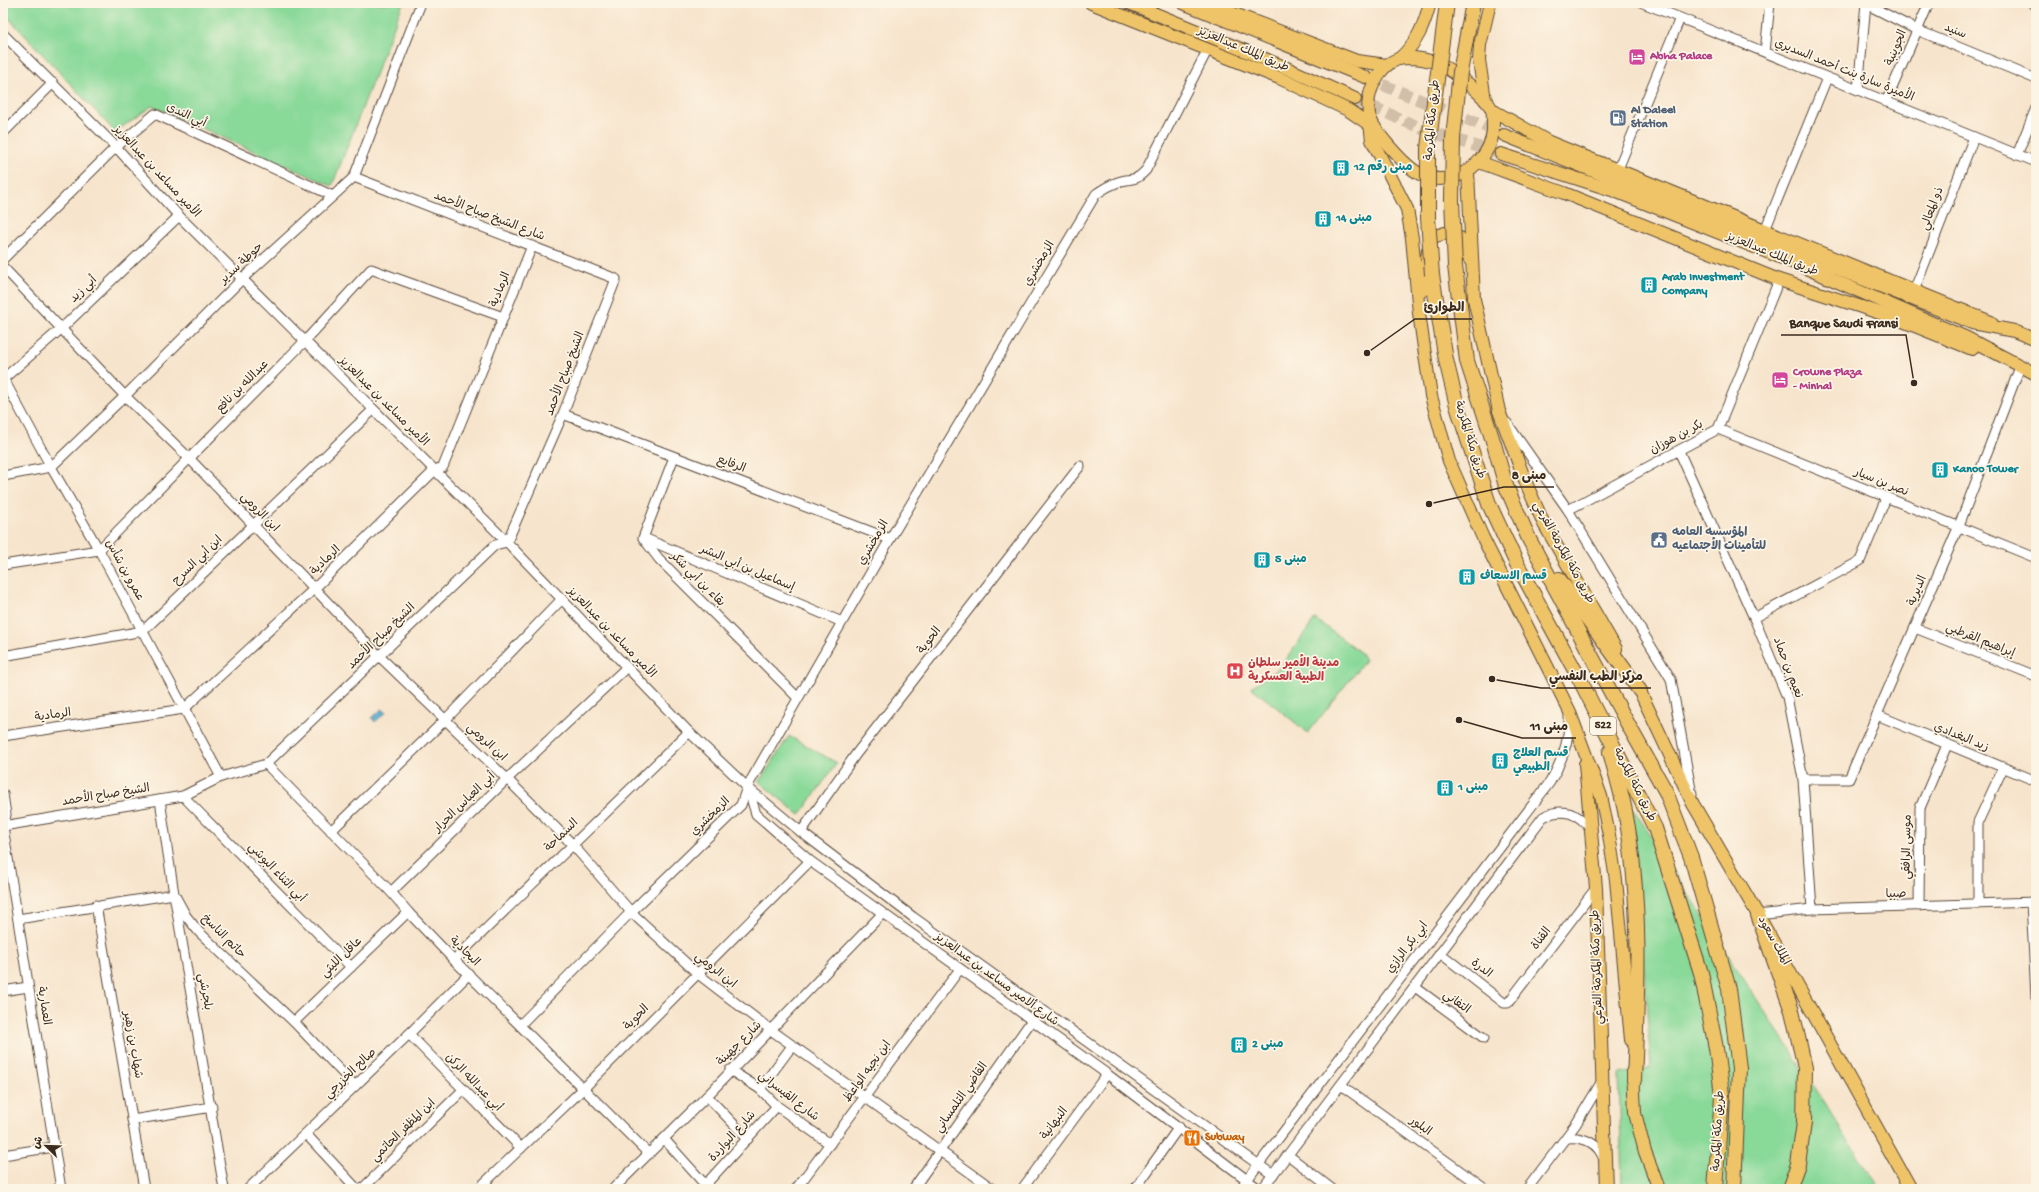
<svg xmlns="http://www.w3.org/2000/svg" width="2039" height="1192" viewBox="0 0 2039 1192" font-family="'Gochi Hand','Playpen Sans Arabic',sans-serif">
<rect width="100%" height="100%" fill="#fcf5e5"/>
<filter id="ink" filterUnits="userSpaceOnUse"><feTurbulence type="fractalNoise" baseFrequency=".025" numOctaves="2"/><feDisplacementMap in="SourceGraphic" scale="8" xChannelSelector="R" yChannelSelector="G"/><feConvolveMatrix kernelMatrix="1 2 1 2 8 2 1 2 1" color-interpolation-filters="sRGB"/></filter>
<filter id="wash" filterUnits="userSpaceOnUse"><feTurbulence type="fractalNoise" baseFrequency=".012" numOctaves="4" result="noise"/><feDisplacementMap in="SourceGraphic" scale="16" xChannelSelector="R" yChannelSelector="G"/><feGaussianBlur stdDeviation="0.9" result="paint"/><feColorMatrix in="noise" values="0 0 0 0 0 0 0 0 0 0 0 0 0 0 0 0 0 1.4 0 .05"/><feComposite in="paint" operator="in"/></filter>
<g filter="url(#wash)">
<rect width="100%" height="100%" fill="#f7e4cc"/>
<g fill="#89d999" stroke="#62825c">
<polygon points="3,3 403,3 332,186 152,106 115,132 3,12"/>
<polygon points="1315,619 1361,653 1365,660 1308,733 1251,687 1280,668"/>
<polygon points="789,736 837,763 800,815 759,782"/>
<polygon points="1632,807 1880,1189 1622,1189 1619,1074 1651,1068"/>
</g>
<polygon fill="#55b0d3" stroke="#486d78" points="382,709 386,712 375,722 372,718"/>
</g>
<g filter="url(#ink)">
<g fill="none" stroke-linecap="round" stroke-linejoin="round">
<g stroke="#d1bfa9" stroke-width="12" stroke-dasharray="12 6" stroke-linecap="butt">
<polyline points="1366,78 1501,133"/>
<polyline points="1355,99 1425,130 1501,154"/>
</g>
<g stroke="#574638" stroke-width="11">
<g id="minor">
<polyline points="1643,3 2036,162"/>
<polyline points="2032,3 2036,5"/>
<polyline points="1866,4 1917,30 2036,79"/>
<polyline points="3,34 116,147 179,216 507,542 689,732 747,787 801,832 913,917 1273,1175"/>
<polyline points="1765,52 1770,3"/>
<polyline points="1858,90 1866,3"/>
<polyline points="1886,102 1929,3"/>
<polyline points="3,133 53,83"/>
<polyline points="2017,155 2036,108"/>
<polyline points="1618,169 1680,18"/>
<polyline points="1765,230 1827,78"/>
<polyline points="3,259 116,147 155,114 333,196"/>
<polyline points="3,267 125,396 189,458 379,656 507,779 572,844 631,912 698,974 771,1030 993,1189"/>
<polyline points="1914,291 1974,137"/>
<polyline points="3,378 51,467 99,550 221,777"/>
<polyline points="3,379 62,328 179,216"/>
<polyline points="563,414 890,539"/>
<polyline points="1507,423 1568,510 1671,679 1692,795"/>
<polyline points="1718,429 2036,558"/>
<polyline points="1679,451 1754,618 1787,697 1803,779 1812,909"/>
<polyline points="674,457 643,538 659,559 798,698"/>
<polyline points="3,476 51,467 125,396 242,279 354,177 421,3"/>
<polyline points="1568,510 1718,429 1779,280"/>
<polyline points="644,538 842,622"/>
<polyline points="3,565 99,550 305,341 371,269 503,317"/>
<polyline points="1754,618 1860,561 1886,498"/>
<polyline points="1915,628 2036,676"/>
<polyline points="3,656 143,631 373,410"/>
<polyline points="1877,715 2036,781"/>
<polyline points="3,736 184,709 315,588 435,470 443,467 532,246"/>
<polyline points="266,764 391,892 408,912 454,960 649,1154"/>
<polyline points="1803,779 1849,779 1958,528 2020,367"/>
<polyline points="748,788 756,814 810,861 1107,1074 1259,1189"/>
<polyline points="3,794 6,815 3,825"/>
<polyline points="183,796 351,967"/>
<polyline points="160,800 174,894 224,1189"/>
<polyline points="3,826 183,796 221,777 266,764 495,545 507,542 563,414 616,279 354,177"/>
<polyline points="3,827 61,1189"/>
<polyline points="331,831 445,720 562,599"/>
<polyline points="801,832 856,754 1080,466"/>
<polyline points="391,892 507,779 627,667"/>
<polyline points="2031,902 2036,997"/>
<polyline points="1978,904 1978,822 2003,768"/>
<polyline points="96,905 144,1189"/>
<polyline points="1919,906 1920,808 1947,745"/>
<polyline points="1758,915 1812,909 2036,902"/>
<polyline points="18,919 174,894 186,916 199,932 294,1022 355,1086"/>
<polyline points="1440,953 1504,1003 1508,1003 1596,888"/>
<polyline points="454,960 689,732"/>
<polyline points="1415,987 1484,1038"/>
<polyline points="3,991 28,987"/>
<polyline points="294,1022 408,912"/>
<path d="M520,1025L631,912L741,805L747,787L890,539L1096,194C1103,189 1110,185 1118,182C1133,177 1134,183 1146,170L1208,49"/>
<polyline points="409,1034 521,1148"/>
<polyline points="730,1070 760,1089 777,1106 830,1144"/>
<polyline points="1341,1085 1485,1189"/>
<polyline points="760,1089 792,1046"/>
<polyline points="707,1096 748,1139"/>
<polyline points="132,1120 212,1107"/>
<polyline points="306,1134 357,1189"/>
<path d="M1567,1138C1583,1136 1599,1143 1604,1160"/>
<polyline points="664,1139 709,1189"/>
<polyline points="3,1155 54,1147"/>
<polyline points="1288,1155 1332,1189"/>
<polyline points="706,1184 777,1106"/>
<polyline points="248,1189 409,1034 469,974"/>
<polyline points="362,1189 463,1090"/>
<polyline points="478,1189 583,1089 810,861"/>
<polyline points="613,1189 707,1096 882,914"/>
<polyline points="796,1189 960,969"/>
<polyline points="913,1189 1032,1020"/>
<polyline points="1022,1189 1107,1074"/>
<polyline points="1135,1189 1179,1127"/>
<path d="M1240,1189L1550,782C1562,762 1570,740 1569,716"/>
<path d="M1262,1189L1543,817C1562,807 1581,813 1591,831"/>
<polyline points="1527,1189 1576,1124 1602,1081"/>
</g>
</g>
<g stroke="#574638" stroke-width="14">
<g id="major">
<polyline points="1091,3 1279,78 1348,110 1373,127"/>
<polyline points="1129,3 1282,66 1355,99"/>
<polyline points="1183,3 1365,77"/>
<polyline points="1206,3 1357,61 1387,65"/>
<path d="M1414,58C1424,59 1434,61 1443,66C1456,73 1486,96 1492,110C1493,113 1493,118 1493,122C1495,147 1479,167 1457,176C1445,180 1433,180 1422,175C1406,168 1372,130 1369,114C1365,94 1378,66 1398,59C1403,58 1409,58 1414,58Z"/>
<path d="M1399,59C1417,43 1424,26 1430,3"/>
<polyline points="1485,100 1479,60 1480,45 1490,3"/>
<polyline points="1492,110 1549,142 1991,322"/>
<polyline points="1369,115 1372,140 1407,209 1412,238 1419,313 1431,396 1449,461 1483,538 1569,710 1601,796 1609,835 1616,880 1631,1040"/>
<polyline points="1504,135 1972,323 2014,331 2036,340"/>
<polyline points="1501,154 1612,190 1792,262 1967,338 2036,374"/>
<polyline points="1479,162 1564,193 1779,280 1895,318 1972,349"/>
<polyline points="1468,172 1474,299 1499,411 1526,483 1544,524 1616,649"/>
<polyline points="1422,291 1428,250 1433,237 1445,233 1460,238 1470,260"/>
<polyline points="1636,683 1693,804 1758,915 1911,1189"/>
<polyline points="1585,764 1596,888 1606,1189"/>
<polyline points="1633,1070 1635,1113 1645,1152 1659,1189"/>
</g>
</g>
<g stroke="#574638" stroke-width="16">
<g id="highway">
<polyline points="1432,275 1446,360 1457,406 1489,504 1517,564 1578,676 1655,828 1701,973 1716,1048 1722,1095 1715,1189"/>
<polyline points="1494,444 1506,486 1529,539 1630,728 1666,792 1691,857 1729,989 1739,1068 1734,1189"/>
<polyline points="1559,579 1640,691"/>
<path d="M1610,752C1615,771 1621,791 1625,811C1642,899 1638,991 1634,1080"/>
<polyline points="1758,915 1792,1011 1805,1068 1804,1123 1798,1164 1789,1189"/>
</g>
</g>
<use href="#minor" stroke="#fff" stroke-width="9"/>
<use href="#major" stroke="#efc469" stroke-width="12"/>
<use href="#highway" stroke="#efc469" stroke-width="14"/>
<g stroke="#574638" stroke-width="16" stroke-linecap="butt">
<g id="highway-bridge">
<polyline points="1473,3 1460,72 1453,138 1452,200 1455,266 1467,361 1494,444"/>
<polyline points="1432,275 1428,218 1428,148 1447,3"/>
</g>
</g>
<use href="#highway-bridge" stroke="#efc469" stroke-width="14"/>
</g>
</g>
<defs>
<g id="hotel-square" transform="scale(0.9)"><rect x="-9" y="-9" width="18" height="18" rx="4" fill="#d1479c" stroke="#fcf5e5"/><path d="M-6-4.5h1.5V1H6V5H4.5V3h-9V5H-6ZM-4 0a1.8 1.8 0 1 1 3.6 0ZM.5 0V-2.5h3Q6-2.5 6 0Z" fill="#fff"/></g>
<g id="fuel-square" transform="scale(0.9)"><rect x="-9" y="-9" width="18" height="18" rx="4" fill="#5c6f8a" stroke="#fcf5e5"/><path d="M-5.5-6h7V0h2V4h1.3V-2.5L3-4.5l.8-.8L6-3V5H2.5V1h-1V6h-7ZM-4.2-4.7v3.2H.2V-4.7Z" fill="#fff"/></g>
<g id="building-square" transform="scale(0.9)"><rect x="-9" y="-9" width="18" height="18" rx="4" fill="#0f9aa8" stroke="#fcf5e5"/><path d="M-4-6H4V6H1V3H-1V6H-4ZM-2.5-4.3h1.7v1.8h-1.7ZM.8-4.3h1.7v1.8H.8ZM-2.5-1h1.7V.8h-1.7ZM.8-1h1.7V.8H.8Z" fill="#fff"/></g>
<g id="civic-square" transform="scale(0.9)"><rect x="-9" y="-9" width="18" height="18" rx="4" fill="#5c6f8a" stroke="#fcf5e5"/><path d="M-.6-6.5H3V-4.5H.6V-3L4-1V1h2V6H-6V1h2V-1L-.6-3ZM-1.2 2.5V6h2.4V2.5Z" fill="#fff"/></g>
<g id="hospital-square" transform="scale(0.9)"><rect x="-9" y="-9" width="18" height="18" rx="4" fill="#e0444e" stroke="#fcf5e5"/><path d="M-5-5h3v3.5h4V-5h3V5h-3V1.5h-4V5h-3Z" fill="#fff"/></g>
<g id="restaurant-square" transform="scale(0.9)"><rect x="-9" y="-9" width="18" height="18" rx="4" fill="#e8710a" stroke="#fcf5e5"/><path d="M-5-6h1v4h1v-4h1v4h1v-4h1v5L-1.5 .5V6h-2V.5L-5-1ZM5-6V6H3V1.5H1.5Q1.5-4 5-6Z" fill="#fff"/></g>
</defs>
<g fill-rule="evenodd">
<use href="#hotel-square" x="1637" y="57"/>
<use href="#fuel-square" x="1618" y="118"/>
<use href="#building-square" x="1341" y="168"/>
<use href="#building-square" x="1323" y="219"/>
<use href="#building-square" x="1649" y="285"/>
<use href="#hotel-square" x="1780" y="380"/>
<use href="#building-square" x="1940" y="470"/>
<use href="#civic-square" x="1659" y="540"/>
<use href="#building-square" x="1262" y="560"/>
<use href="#building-square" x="1467" y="577"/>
<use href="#hospital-square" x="1235" y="671"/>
<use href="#building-square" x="1500" y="761"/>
<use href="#building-square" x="1445" y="788"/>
<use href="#building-square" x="1239" y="1045"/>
<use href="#restaurant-square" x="1192" y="1138"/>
</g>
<g text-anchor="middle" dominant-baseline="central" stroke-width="3.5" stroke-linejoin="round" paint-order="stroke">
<rect fill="#fcf5e5" stroke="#75675a" stroke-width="1" x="1590" y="717" width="26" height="18" rx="3"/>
<g font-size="11" font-weight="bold" fill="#3b2a1e">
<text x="1603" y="726">522</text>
</g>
<g font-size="12" fill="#3b2a1e" stroke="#fcf5e5">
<text transform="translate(1955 32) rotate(22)">سنيد</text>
<text transform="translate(1897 48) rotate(-67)">الجوينبة</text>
<text transform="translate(1243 50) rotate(23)">طريق الملك عبدالعزيز</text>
<text transform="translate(1844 71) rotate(22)">الأميرة سارة بنت أحمد السديري</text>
<text transform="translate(186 116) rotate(25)">أبي الندى</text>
<text transform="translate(1433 120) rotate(-85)">طريق مكة المكرمة</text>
<text transform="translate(156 172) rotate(47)">الأمير مساعد بن عبدالعزيز</text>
<text transform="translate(1933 209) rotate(-69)">ذو المعالي</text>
<text transform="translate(489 217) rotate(21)">شارع الشيخ صباح الأحمد</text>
<text transform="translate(1772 255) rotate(22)">طريق الملك عبدالعزيز</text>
<text transform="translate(242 264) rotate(-43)">حوطة سدير</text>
<text transform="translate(1040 264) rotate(-60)">الزمخشري</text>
<text transform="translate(84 290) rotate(-44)">أبي زيد</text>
<text transform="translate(501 290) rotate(-68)">الرمادية</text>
<text transform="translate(566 374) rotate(-69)">الشيخ صباح الأحمد</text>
<text transform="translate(243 387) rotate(-45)">عبدالله بن نافع</text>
<text transform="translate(383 402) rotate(45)">الأمير مساعد بن عبدالعزيز</text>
<text transform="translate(1677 438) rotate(-28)">بكر بن هوزان</text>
<text transform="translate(1469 440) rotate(73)">طريق مكة المكرمة</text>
<text transform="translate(731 465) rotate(21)">الرفايع</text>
<text transform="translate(1881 483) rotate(22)">نصر بن سيار</text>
<text transform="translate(259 513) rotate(46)">ابن الرومي</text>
<text transform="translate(874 543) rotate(-60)">الزمخشري</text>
<text transform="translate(1563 553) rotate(61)">طريق مكة المكرمة الفرعي</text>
<text transform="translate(198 561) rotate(-44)">ابن أبي السرح</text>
<text transform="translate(326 561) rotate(-44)">الرمادية</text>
<text transform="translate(747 569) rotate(23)">إسماعيل بن أبي البشر</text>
<text transform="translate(124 571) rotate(61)">عمرو بن شأس</text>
<text transform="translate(697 580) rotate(45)">بقاء بن أبي شكر</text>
<text transform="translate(1918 591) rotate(-67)">الديرية</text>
<text transform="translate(611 633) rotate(46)">الأمير مساعد بن عبدالعزيز</text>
<text transform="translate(382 637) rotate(-44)">الشيخ صباح الأحمد</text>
<text transform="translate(930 641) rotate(-52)">الحوية</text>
<text transform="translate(1980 641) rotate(22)">إبراهيم القرطبي</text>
<text transform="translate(1787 668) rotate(69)">نعيم بن حماد</text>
<text transform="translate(53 716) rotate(-8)">الرمادية</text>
<text transform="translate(1961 738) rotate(22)">زيد البغدادي</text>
<text transform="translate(486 743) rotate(43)">ابن الرومي</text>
<text transform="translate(1634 785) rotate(63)">طريق مكة المكرمة</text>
<text transform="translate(106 796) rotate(-9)">الشيخ صباح الأحمد</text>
<text transform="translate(465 803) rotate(-44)">أبي العباس الحرار</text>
<text transform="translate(711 817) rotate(-44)">الزمخشري</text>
<text transform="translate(562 836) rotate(-44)">السماحة</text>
<text transform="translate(1908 847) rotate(-89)">موسى الرافقي</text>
<text transform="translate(276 873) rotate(46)">أبي الثناء البوشي</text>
<text transform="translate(1896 895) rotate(-2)">صبيا</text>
<text transform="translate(223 937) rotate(45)">حاتم الناسخ</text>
<text transform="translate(1542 939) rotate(-53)">القناة</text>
<text transform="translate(1773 941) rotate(61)">الملك سعود</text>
<text transform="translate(1408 948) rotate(-53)">ابي بكر الرازي</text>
<text transform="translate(464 952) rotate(45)">البجادية</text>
<text transform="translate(342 958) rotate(-44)">عاقل الليثي</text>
<text transform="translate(1598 967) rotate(-92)">طريق مكة المكرمة الفرعي</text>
<text transform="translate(1481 969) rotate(38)">الدرة</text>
<text transform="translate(715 971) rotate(39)">ابن الرومي</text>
<text transform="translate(996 980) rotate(36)">شارع ألامير مساعد بن عبدالعزيز</text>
<text transform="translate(204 992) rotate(80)">بلجرشي</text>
<text transform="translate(1456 1003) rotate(36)">التفاني</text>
<text transform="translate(43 1006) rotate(81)">العمارية</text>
<text transform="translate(637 1018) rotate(-45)">الحوية</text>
<text transform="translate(740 1044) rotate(-45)">شارع جهينة</text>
<text transform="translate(132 1045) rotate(80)">شهاب بن زهير</text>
<text transform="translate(868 1072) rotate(-54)">ابن نجيه الواعظ</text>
<text transform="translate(351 1074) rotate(-44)">صالح الخزرجي</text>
<text transform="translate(473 1083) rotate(46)">أبي عبدالله الركن</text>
<text transform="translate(788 1097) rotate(38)">شارع القيسراني</text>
<text transform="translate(962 1098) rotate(-55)">القاضي التلمساني</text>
<text transform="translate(1055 1124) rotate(-53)">النبهانية</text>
<text transform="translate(1420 1127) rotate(36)">البلور</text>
<text transform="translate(404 1131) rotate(-44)">ابن المظفر الحاتمي</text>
<text transform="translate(1719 1131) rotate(-87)">طريق مكة المكرمة</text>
<text transform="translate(733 1137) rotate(-48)">شارع البواردة</text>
</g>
<g font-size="12" font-weight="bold" fill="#b23c85" stroke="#fcf5e5" text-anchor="start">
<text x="1650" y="57">Abha Palace</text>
<text x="1793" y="373">Crowne Plaza<tspan x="1793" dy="14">- Minhal</tspan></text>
</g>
<g font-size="12" font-weight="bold" fill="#4e5e75" stroke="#fcf5e5" text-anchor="start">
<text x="1631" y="111">Al Daleel<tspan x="1631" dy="14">Station</tspan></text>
<text x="1672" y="533">المؤسسه العامه<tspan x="1672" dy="14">للتأمينات الأجتماعيه</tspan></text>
</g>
<g font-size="12" font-weight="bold" fill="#0d838f" stroke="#fcf5e5" text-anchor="start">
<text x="1354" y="168">مبنى رقم 12</text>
<text x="1336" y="219">مبنى 14</text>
<text x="1662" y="278">Arab Investment<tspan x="1662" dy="14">Company</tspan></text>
<text x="1953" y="470">Kanoo Tower</text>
<text x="1275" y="560">مبنى 5</text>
<text x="1480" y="577">قسم الاسعاف</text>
<text x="1513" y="754">قسم العلاج<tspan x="1513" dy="14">الطبيعي</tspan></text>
<text x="1458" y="788">مبنى 1</text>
<text x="1252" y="1045">مبنى 2</text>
</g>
<g font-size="12" font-weight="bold" fill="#be3a42" stroke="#fcf5e5" text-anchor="start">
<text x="1248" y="664">مدينة الأمير سلطان<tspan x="1248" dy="14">الطبية العسكرية</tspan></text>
</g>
<g font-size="12" font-weight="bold" fill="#c56008" stroke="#fcf5e5" text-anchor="start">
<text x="1205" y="1138">Subway</text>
</g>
</g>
<path fill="none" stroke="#3b2a1e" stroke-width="1.5" d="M1367 353L1415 319H1472M1914 383L1906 335H1781M1429 504L1504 487H1554M1492 679L1541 688H1651M1459 720L1522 738H1576"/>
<g fill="#3b2a1e" stroke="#fcf5e5" stroke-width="1.5">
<circle cx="1367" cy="353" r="4"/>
<circle cx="1914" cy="383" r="4"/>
<circle cx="1429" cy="504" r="4"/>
<circle cx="1492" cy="679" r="4"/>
<circle cx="1459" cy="720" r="4"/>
</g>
<g font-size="13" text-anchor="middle" font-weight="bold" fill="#3b2a1e" stroke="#fcf5e5" stroke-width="3.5" stroke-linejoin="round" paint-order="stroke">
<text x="1444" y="311">الطوارئ</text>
<text x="1844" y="327">Banque Saudi Fransi</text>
<text x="1529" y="479">مبنى 8</text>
<text x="1596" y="680">مركز الطب النفسي</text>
<text x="1549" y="730">مبنى 11</text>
</g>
<rect width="2039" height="1192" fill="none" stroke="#fcf5e5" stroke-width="16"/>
<g transform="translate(46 1146) rotate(293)" stroke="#fcf5e5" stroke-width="3" paint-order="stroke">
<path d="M0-3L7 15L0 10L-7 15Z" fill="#3b2a1e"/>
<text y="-6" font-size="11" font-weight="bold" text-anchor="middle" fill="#3b2a1e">ش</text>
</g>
</svg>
